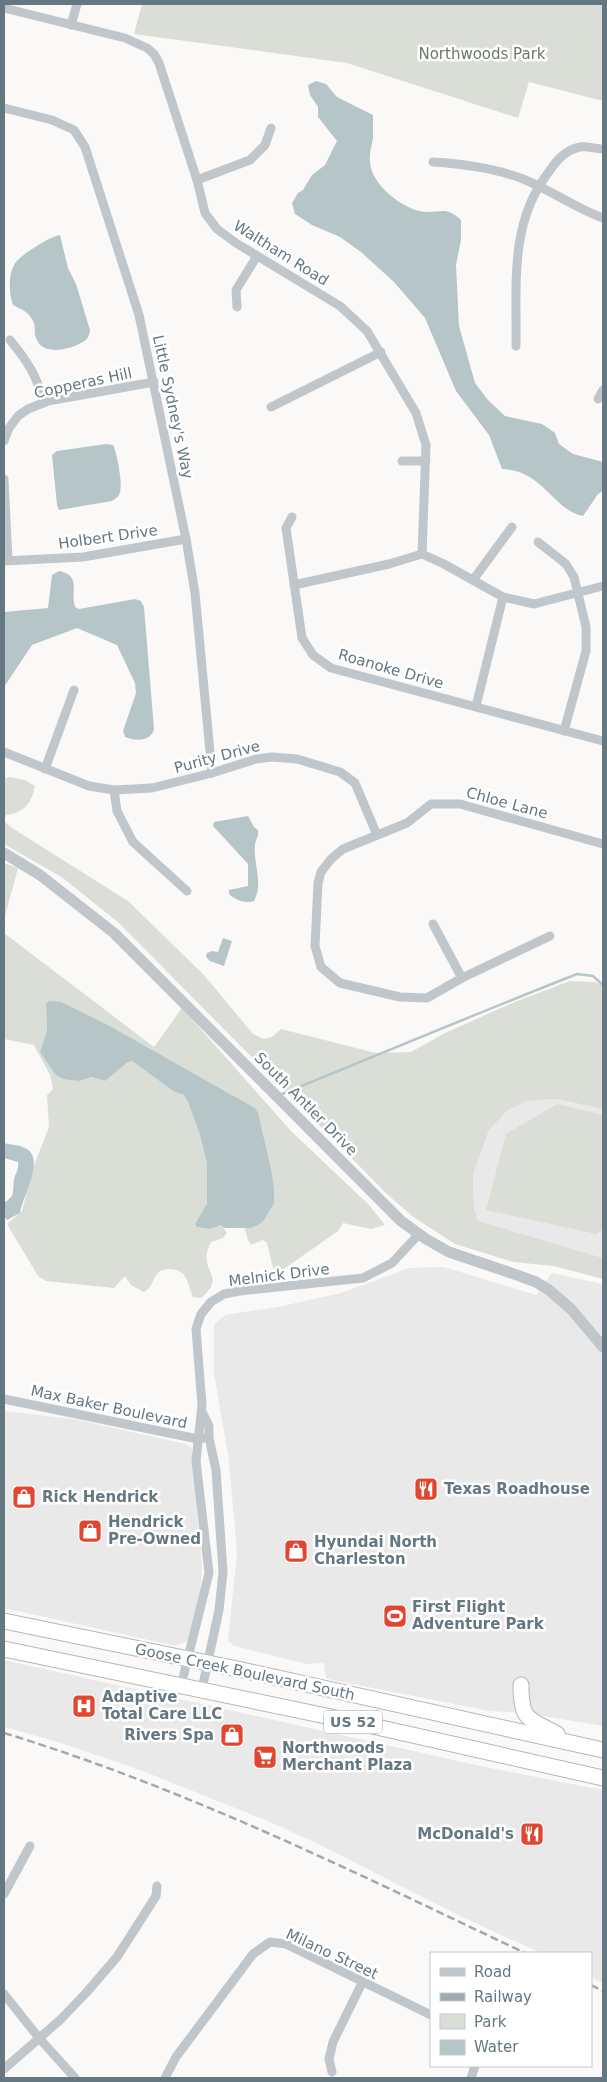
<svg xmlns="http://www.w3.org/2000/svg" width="607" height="2082" viewBox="0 0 607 2082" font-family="'DejaVu Sans',sans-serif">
<rect width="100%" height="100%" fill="#faf9f7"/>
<g fill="#e8e9e8">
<polygon points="556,1099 603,1109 603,1258 478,1222 474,1208 473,1175 489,1130 508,1110 527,1101"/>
<polygon points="444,1267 536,1295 552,1273 603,1284 603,1726 525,1713 490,1711 332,1680 326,1678 324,1663 306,1664 234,1646 228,1641 237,1553 229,1461 214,1373 214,1324 225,1315 278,1307 341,1293 409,1268"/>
<polygon points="4,1411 73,1419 186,1444 192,1448 202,1564 201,1585 190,1638 186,1642 176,1646 4,1608"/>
<polygon points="4,1660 485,1767 603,1790 603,1983 591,1977 591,1953 541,1953 464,1918 318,1844 268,1821 140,1770 58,1742 4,1727"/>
</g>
<g fill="#daded7">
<polygon points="142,4 603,4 603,101 529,82 518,118 347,63 134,34"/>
<path d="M9,777L25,780L35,786C31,804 25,812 6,815L4,821L12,828L128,901L204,975L253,1034L264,1039L272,1037L281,1029L376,1053L411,1052L445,1033L512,1003L570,981L594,982L603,985V1109L556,1099L527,1101L508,1110L489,1130L473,1175L474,1208L478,1221L603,1258V1279L554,1266L513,1262L455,1244L412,1216L387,1194L119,923L63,878L4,844V779Z"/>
<polygon points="4,863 18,868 4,920"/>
<path d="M4,933L154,1047L182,1008L291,1131L369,1205L385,1225L371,1229L343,1223L338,1231L281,1271L273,1268L267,1243L263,1240L251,1245L248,1240L244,1226L251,1228C256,1196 271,1135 255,1108L108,1025L46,1004L47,1030L40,1052L80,1081L91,1077L105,1081L128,1062L132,1061L173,1091L184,1095L188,1102L200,1135L207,1163V1204L205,1211L196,1221L197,1227L210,1229L221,1225L227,1233L223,1238L211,1242C195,1271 229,1275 201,1298L193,1297C187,1283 188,1269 169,1269C165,1269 160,1270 158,1273C152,1279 153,1287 144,1292L131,1285L125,1276L114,1288L46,1281L38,1276L7,1224L22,1211L33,1168L49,1127L47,1095L53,1089L50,1075L34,1045L4,1039Z"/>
<polygon points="557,1104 603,1115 603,1225 602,1230 596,1234 486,1210 506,1134"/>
</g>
<g fill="#b6c5c7">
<path d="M316,81L326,84L337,97L373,115C373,122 373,130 373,138C372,145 369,153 370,161C370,184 404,211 426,212C443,212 447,207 461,220V240L456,265L459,326L475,383L488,400L505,416L542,424L555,433L559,444L573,454L603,462V491L598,494L583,516C553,510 543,470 502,469L489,435L456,391L425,318L394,282L361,252L340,237L312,225L295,214L292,203L298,193L303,190L312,175L325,165L337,141L318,117V107L310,95L308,85Z"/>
<path d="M60,235L68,268L76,284L90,330C89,338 86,341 79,344C68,350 43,355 37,340C32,331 39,327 29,315C25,310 18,308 13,305C9,294 8,276 14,265C18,256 51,236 60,235Z"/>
<path d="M106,444L113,445C117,453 124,488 119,495C117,498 114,499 112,501L59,510L57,505L52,455L57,451Z"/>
<path d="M59,571C82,576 70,590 75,607L79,609L135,599L141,601L144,607L154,729C151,742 135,741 125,737L123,731L136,693L135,683L117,645L77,628L32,645L4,687V612L48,608L52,575Z"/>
<path d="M248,816L254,827L258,830C259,836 256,839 255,845C253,864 264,883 254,901C246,904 235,900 229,894V890L248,886V864L213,826L214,822Z"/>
<polygon points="223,938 232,941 224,966 210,961 206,957 207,953 212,951 218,952"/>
<polygon points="49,1001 61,1002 108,1025 255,1108 258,1113 271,1169 274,1188 274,1203 264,1220 258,1225 251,1228 224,1228 221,1225 210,1229 197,1227 195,1224 207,1204 207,1163 200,1135 188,1102 184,1095 173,1091 132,1061 128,1062 105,1081 91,1077 80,1081 63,1079 56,1075 40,1052 47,1030 46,1004"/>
<path d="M4,1143C11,1145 21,1145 27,1149C45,1160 22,1198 20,1213L7,1220L4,1216V1202L7,1201L12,1196C14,1190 13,1184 14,1179C16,1172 19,1170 18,1162L4,1158Z"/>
</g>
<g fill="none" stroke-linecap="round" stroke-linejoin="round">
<path stroke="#b6c5c7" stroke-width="2.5" d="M282,1094C380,1054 478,1013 577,974L593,976L603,985"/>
<g stroke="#b2b8bb" stroke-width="17">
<g id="trunk">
<polyline points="4,1621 242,1670 603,1750"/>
<polyline points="4,1649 350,1721 603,1778"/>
<path d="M521,1685C521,1720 527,1718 557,1734"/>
</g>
</g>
<g stroke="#c1c6ca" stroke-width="9">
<polyline points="4,8 125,38 147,48 154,54 159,63 197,180 205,213 217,229 236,243 340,306 367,331 416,413 426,445 422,554"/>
<polyline points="71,25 77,4"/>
<polyline points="4,108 52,120 74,130 85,147 139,315 186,539 195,593 212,773"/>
<path d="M433,162C464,164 495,168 523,179C551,190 575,208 603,218"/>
<polyline points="197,180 250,160 265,145 271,128"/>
<polyline points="237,307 236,290 257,256"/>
<path d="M10,340C28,362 37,376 44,403"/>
<path d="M516,346C517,285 509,224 548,173C556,161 565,150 580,147C587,146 596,149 603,149"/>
<polyline points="598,399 603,390"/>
<polyline points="271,407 381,352"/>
<polyline points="4,441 9,428 18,416 28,409 48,401 154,382"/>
<polyline points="402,461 426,461"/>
<polyline points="4,479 8,560"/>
<polyline points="292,517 286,528 302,638 313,655 331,668 603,741"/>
<polyline points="538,542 566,564 574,577 586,627 586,651 564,731"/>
<polyline points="4,561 83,557 186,539"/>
<polyline points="473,580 512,527"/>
<polyline points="294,585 389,564 422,554 444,564 503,597 534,604 603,586"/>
<polyline points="476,706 503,597"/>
<polyline points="4,752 89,786 114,790 152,788 212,773 256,759 272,757 297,759 340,772 355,783 377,835"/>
<polyline points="45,769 74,690"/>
<polyline points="114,790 117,811 133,842 187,891"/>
<polyline points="433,924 462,978"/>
<polyline points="550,936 462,978 427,998 400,997 340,983 321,967 315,946 318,883 321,872 331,859 343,849 407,823 431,804 460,804 603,844"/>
<polyline points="4,1399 198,1439 204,1438"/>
<polyline points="202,1412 209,1426 209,1438 216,1470 223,1572 219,1610 202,1689"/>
<polyline points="181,1686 209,1573 196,1461 202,1405 196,1329 201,1314 211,1302 224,1294 240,1291 363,1278 392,1263 419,1234"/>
<polyline points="4,1894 30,1846"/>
<polyline points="4,1994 39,2038 75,2078"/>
<polyline points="4,2069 60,2020 86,1993 117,1957 156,1896 157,1886"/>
<polyline points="332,2072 329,2059 333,2042 362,1983"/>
<polyline points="165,2078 176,2057 253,1954 270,1942 286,1944 431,2015"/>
<polyline points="471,2078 475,2066"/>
</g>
<polyline stroke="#c1c6ca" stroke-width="11" points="4,853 40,875 114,933 401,1221 426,1239 449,1252 517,1275 536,1282 549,1290 571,1309 603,1347"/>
<use href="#trunk" stroke="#fff" stroke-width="15"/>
<g stroke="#a0a9ae" stroke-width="2.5" stroke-dasharray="8 4" stroke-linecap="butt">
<path d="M4,1733C185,1788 354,1872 525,1953"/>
<polyline points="591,1985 603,1991"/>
</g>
</g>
<defs>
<g id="restaurant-square" transform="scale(1.25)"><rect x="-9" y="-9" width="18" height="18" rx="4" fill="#e14630" stroke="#fff"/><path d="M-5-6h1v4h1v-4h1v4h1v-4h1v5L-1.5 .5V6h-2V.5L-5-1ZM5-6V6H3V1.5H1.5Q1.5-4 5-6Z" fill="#fff"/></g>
<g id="shop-square" transform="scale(1.25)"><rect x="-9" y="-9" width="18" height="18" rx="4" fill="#e14630" stroke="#fff"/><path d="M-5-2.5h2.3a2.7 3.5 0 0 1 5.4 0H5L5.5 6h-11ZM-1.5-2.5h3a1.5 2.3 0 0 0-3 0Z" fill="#fff"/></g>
<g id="stadium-square" transform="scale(1.25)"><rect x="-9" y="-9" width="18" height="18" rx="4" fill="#e14630" stroke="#fff"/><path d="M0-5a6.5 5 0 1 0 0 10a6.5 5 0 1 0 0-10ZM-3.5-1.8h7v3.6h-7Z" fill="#fff"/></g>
<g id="hospital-square" transform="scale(1.25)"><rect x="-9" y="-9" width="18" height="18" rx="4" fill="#e14630" stroke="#fff"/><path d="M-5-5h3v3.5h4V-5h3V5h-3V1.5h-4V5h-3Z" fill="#fff"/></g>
<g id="supermarket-square" transform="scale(1.25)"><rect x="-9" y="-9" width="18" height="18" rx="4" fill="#e14630" stroke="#fff"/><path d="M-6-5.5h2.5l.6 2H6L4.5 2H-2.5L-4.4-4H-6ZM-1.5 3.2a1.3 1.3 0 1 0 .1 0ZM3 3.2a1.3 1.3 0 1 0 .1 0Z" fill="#fff"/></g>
</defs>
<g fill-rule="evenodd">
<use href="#restaurant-square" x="426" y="1489"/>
<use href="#shop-square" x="24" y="1497"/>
<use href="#shop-square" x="90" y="1531"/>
<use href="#shop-square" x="296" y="1551"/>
<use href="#stadium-square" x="395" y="1616"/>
<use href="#hospital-square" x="84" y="1706"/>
<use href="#shop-square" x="232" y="1735"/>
<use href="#supermarket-square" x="265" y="1757"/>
<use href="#restaurant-square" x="532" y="1834"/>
</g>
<g text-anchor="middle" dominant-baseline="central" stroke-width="5" stroke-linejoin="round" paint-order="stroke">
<rect fill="#fff" stroke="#93a0a8" stroke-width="1" x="324" y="1710.5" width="58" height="23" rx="4"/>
<g font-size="14" font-weight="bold" fill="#657882">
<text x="353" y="1722">US 52</text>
</g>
<g font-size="15" fill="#6a7a64" stroke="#fff">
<text x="482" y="54">Northwoods Park</text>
</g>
<g font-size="15" fill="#657882" stroke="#fff">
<text transform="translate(281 253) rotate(32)">Waltham Road</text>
<text transform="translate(83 383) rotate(-12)">Copperas Hill</text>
<text transform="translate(173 407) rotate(78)">Little Sydney's Way</text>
<text transform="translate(108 537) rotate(-8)">Holbert Drive</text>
<text transform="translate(391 669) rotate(16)">Roanoke Drive</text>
<text transform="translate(217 757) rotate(-15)">Purity Drive</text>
<text transform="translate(507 803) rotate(15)">Chloe Lane</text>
<text transform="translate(306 1104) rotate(45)">South Antler Drive</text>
<text transform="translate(279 1275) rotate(-7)">Melnick Drive</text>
<text transform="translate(109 1407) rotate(12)">Max Baker Boulevard</text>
<text transform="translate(245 1672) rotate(12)">Goose Creek Boulevard South</text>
<text transform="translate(332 1954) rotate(25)">Milano Street</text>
</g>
<g font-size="15" font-weight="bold" fill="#657882" stroke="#fff" text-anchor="start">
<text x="444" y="1489">Texas Roadhouse</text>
<text x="42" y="1497">Rick Hendrick</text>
<text x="108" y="1522">Hendrick<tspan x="108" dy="17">Pre-Owned</tspan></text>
<text x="314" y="1542">Hyundai North<tspan x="314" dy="17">Charleston</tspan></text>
<text x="412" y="1607">First Flight<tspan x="412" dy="17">Adventure Park</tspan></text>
<text x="102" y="1697">Adaptive<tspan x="102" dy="17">Total Care LLC</tspan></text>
<text x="214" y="1735" text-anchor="end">Rivers Spa</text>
<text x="282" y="1748">Northwoods<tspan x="282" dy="17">Merchant Plaza</tspan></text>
<text x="514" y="1834" text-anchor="end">McDonald's</text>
</g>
</g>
<rect width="607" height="2082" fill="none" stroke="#657882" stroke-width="10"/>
<rect x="430" y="1952" width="162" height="115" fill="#ffffff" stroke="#c1c9cd"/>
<rect x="440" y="1968" width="25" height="8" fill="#c1c6ca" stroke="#c1c9cd"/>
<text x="474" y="1977" font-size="15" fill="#657882">Road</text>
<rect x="440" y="1993" width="25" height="8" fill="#a0a9ae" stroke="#c1c9cd"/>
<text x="474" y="2002" font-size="15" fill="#657882">Railway</text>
<rect x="440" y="2014" width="25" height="15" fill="#daded7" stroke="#c1c9cd"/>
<text x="474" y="2027" font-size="15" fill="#657882">Park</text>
<rect x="440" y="2040" width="25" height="15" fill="#b6c5c7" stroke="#c1c9cd"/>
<text x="474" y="2052" font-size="15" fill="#657882">Water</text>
</svg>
